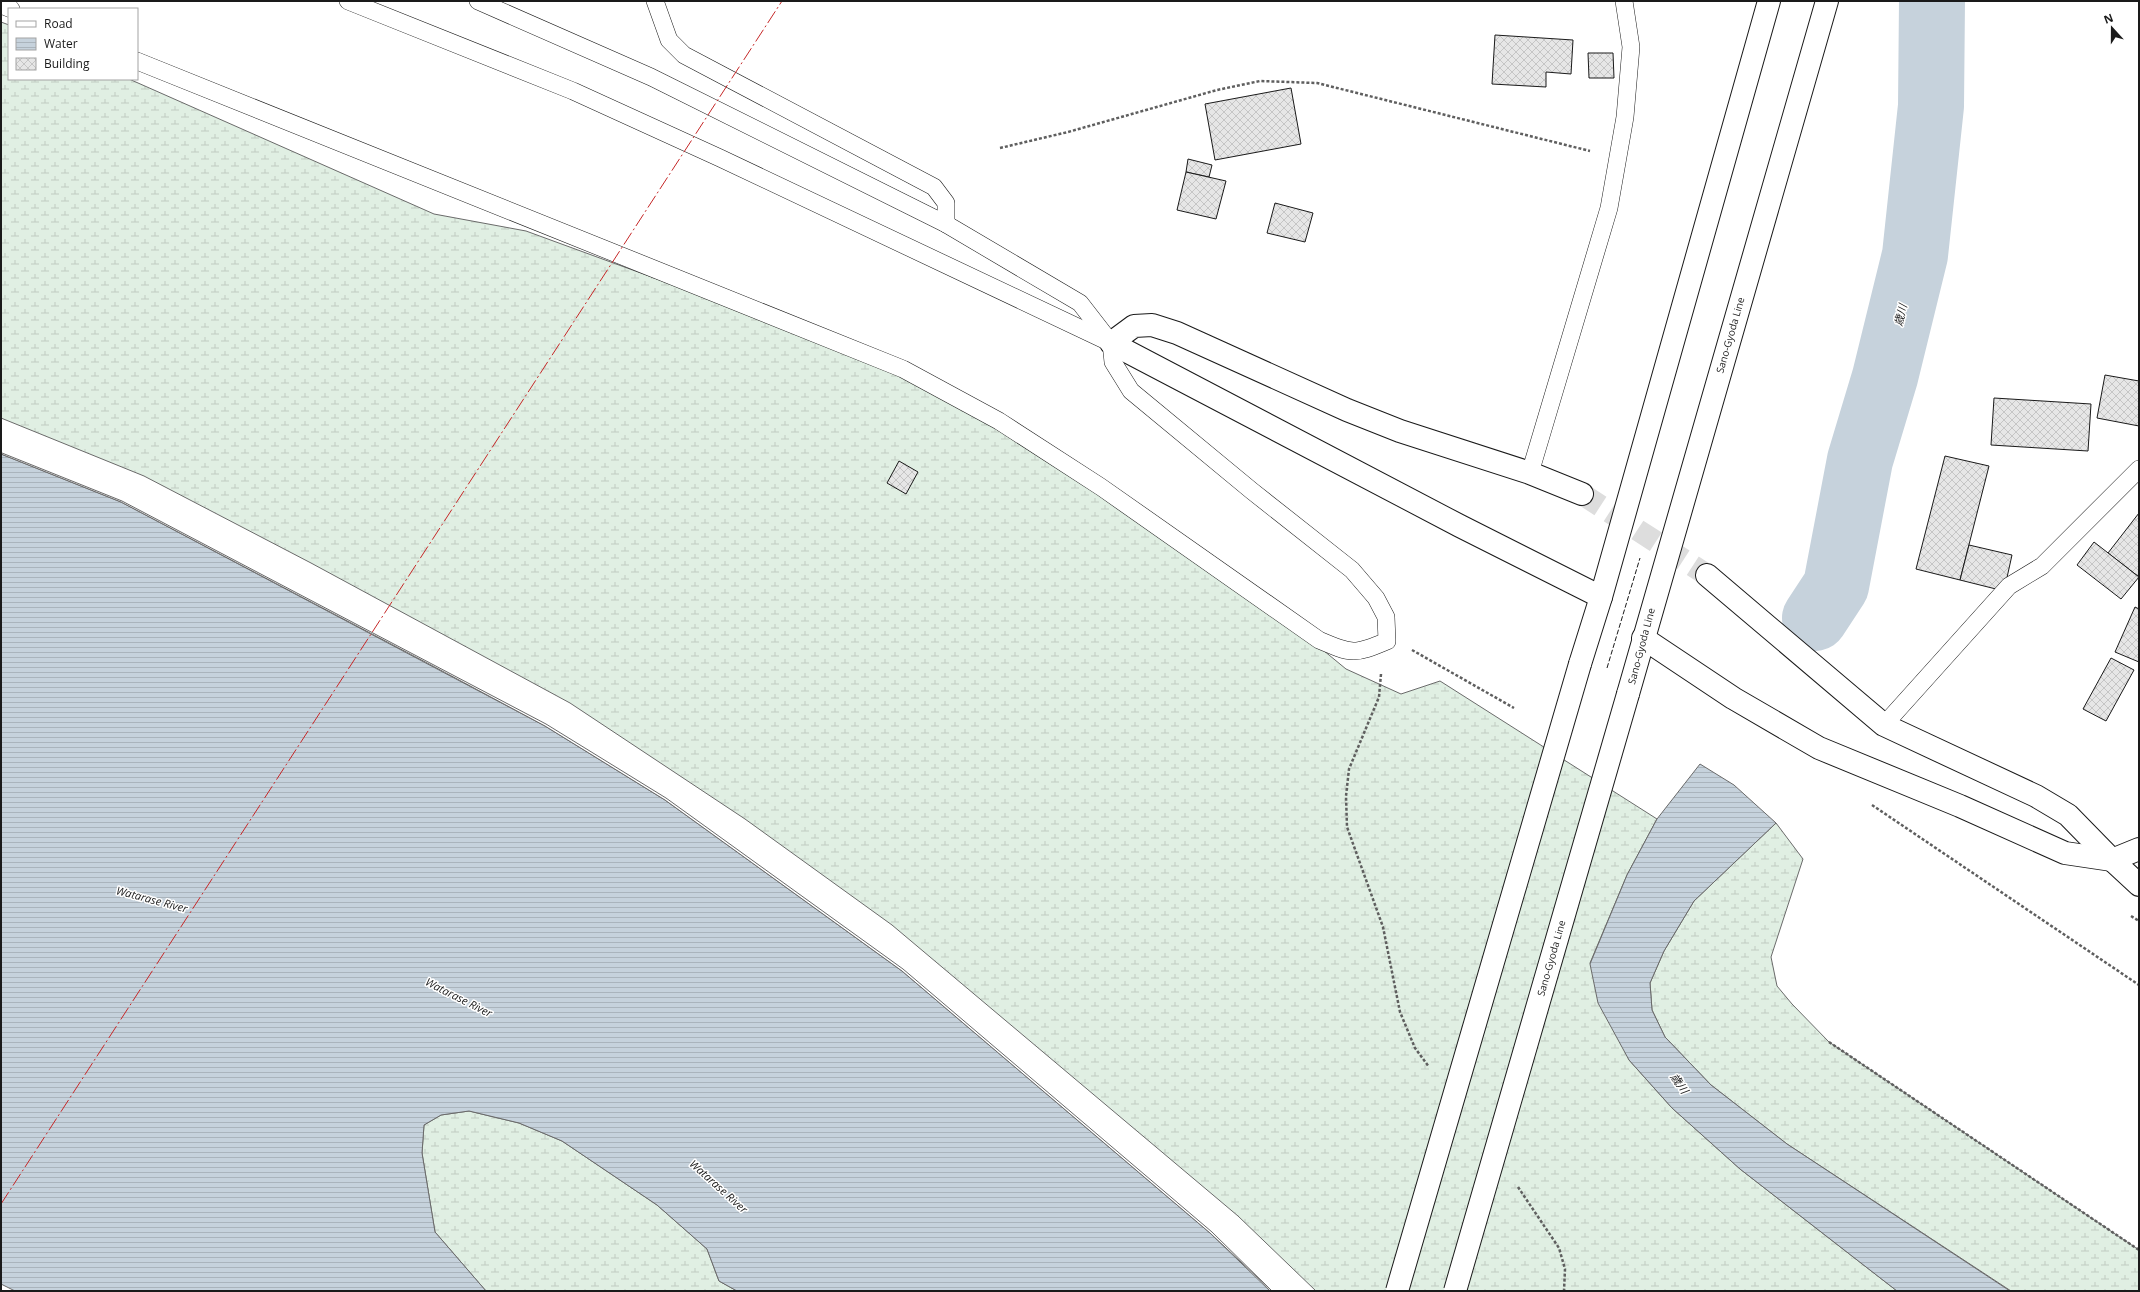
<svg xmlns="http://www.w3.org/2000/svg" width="2140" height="1292" viewBox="0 0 2140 1292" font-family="'Open Sans','Noto Sans JP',sans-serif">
<defs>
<pattern id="wetland-marsh" width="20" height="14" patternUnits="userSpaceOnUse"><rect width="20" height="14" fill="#e0efe3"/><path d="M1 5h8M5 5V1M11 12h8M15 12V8" fill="none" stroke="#c0ccc2"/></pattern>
<pattern id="water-rules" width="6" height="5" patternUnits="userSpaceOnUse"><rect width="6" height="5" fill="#c6d2dc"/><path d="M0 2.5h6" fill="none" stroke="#aab4bc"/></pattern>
<pattern id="building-cross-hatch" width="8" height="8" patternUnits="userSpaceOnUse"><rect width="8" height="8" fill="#e6e6e6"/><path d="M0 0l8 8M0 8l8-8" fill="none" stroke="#c5c5c5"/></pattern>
</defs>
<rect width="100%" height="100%" fill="#fff"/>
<g fill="url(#wetland-marsh)" stroke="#6a6a6a">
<polygon points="1,22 9,25 9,79 129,79 434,214 526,231 903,369 1261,599 1346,669 1401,694 1440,681 1657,819 1627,875 1590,963 1629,1060 1672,1108 1740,1169 1897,1291 1316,1291 1238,1216 892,925 745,819 570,703 311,563 144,476 1,418"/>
<polygon points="1776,823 1803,859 1771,957 1777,986 1792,1004 1829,1042 2139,1250 2139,1291 2011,1291 1787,1144 1711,1085 1665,1037 1652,1010 1650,983 1664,951 1694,901"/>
<polygon points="469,1111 519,1123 562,1141 657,1205 707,1249 719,1281 737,1291 486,1291 435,1232 422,1153 424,1125 441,1115"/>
</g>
<g fill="url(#water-rules)" stroke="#6a6a6a">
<polygon points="1,454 121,502 545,726 665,800 902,971 1210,1233 1270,1291 737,1291 719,1281 707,1249 657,1205 562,1141 519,1123 469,1111 441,1115 424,1125 422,1153 435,1232 486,1291 15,1291 1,1284"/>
<polygon points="1700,764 1734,785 1776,823 1694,901 1664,951 1650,983 1652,1010 1665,1037 1711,1085 1787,1144 2010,1291 1897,1291 1740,1169 1672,1108 1629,1060 1598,1003 1590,964 1627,875 1657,819"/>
</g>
<polygon fill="#fff" stroke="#6a6a6a" points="2,453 122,501 546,724 666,798 903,969 1212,1232 1272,1291 1210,1233 902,971 665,800 545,726 431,665 121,502 1,454"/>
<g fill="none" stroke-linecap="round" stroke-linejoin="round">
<polyline stroke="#c6d2dc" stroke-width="66" points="1815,618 1836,586 1860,460 1885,377 1915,255 1931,106 1932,1"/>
</g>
<g fill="url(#building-cross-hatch)" stroke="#1a1a1a">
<polygon points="1495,35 1573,40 1571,74 1546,72 1546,87 1492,84"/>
<polygon points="1588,53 1613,53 1614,78 1589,78"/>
<polygon points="1291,88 1301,144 1215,160 1205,104"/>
<polygon points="1188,159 1212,165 1209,177 1186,172"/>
<polygon points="1186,172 1226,181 1216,219 1177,210"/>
<polygon points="1275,203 1313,213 1305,242 1267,233"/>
<polygon points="2105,375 2139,381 2139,426 2097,418"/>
<polygon points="1994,398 2091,404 2088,451 1991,445"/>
<polygon points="1945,456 1989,466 1960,580 1916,569"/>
<polygon points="899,461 918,472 906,494 887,483"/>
<polygon points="2139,513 2139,577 2108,553"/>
<polygon points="2094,542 2139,577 2121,599 2077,565"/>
<polygon points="1969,545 2012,555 2004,591 1960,580"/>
<polygon points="2135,607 2139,609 2139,662 2115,652"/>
<polygon points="2111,658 2134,670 2106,721 2083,709"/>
</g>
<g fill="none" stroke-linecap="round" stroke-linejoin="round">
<polyline stroke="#ddd" stroke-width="22" stroke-dasharray="22 11" stroke-linecap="butt" points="1582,494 1707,575"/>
<g stroke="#1a1a1a" stroke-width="18">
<g id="lane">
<polyline points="348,1 573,91 720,158 1109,342"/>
<polyline points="655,1 669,40 684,55 934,187 946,203 946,224"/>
<polyline points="1,5 11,9"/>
<path d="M137,61L903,369L999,421L1101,487L1319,640C1352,654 1354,655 1387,641L1386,617L1376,598L1352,570L1252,491L1131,391L1113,362L1111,343L1080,303L946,224L651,77L478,1"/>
<polyline points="1530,473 1609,208 1625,117 1631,47 1624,1"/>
<polyline points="1884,725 2009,586 2042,566 2139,469"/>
</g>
</g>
<g stroke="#1a1a1a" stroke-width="24">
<g id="street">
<polyline points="1582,494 1530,473 1400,431 1347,410 1177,333 1152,325 1134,326 1111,343 1460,526 1601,597"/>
<polyline points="1707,575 1884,725 2036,796 2068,815 2112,860"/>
<polyline points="1643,638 1733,698 1819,748 1960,806 2065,853 2112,860 2139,849"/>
</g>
</g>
<g stroke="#1a1a1a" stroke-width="24">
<polyline id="secondary" points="2112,860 2139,885"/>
</g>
<g stroke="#1a1a1a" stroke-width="24">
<g id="primary">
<polyline points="1580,664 1601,597 1769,1"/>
<polyline points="1628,694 1827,1"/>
</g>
</g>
<g stroke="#5f5f5f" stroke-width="2.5" stroke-dasharray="3 2" stroke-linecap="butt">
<polyline points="1000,148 1068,132 1217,90 1260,81 1317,83 1590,151"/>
<polyline points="1412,650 1514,708"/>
<polyline points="1381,674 1379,697 1349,769 1346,796 1347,827 1383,927 1400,1012 1415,1048 1429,1067"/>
<polyline points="1872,805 2139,985"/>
<polyline points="2131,916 2139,921"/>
<polyline points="1829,1042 2139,1250"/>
<polyline points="1518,1187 1559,1248 1565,1269 1564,1291"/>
</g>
<use href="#lane" stroke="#fff" stroke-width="17"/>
<use href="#street" stroke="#fff" stroke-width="22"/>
<use href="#secondary" stroke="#fff" stroke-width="22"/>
<use href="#primary" stroke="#fff" stroke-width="22"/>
<g stroke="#1a1a1a" stroke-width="24" stroke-linecap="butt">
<g id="primary-bridge">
<polyline points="1397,1291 1580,664"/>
<polyline points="1455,1291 1628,694"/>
</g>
</g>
<use href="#primary-bridge" stroke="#fff" stroke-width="22"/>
<polyline stroke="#1a1a1a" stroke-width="1" stroke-dasharray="5 2" stroke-linecap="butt" points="1607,668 1640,558"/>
<polyline stroke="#c62828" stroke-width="1" stroke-dasharray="14 3 2 3" stroke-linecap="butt" points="1,1204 782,1"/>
</g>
<g text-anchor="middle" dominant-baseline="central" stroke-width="3" stroke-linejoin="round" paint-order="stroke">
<g font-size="10" fill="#1a1a1a" stroke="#fff">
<text transform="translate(1730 335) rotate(-74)">Sano-Gyoda Line</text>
<text transform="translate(1641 646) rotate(-75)">Sano-Gyoda Line</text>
<text transform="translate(1551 958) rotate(-74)">Sano-Gyoda Line</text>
</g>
<g font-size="11" font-style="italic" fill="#1a1a1a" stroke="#fff">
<text transform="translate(1900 315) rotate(-76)">歳川</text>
<text transform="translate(152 899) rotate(15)">Watarase River</text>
<text transform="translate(459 997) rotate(27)">Watarase River</text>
<text transform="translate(1680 1083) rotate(56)">歳川</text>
<text transform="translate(719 1186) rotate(42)">Watarase River</text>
</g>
</g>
<rect width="2140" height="1292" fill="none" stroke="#1a1a1a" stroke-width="4"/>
<rect x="8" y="8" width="130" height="72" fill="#ffffff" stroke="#a3a3a3"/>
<rect x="16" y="21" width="20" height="6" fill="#ffffff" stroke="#a3a3a3"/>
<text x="44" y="28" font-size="12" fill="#1a1a1a">Road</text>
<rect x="16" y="38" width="20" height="12" fill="url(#water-rules)" stroke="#a3a3a3"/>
<text x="44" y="48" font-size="12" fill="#1a1a1a">Water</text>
<rect x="16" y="58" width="20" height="12" fill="url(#building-cross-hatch)" stroke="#a3a3a3"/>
<text x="44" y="68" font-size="12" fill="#1a1a1a">Building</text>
<g transform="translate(2112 28) rotate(339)" stroke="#ffffff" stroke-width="3" paint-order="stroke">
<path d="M0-3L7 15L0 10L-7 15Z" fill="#1a1a1a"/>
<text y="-6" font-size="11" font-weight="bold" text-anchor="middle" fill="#1a1a1a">N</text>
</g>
</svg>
